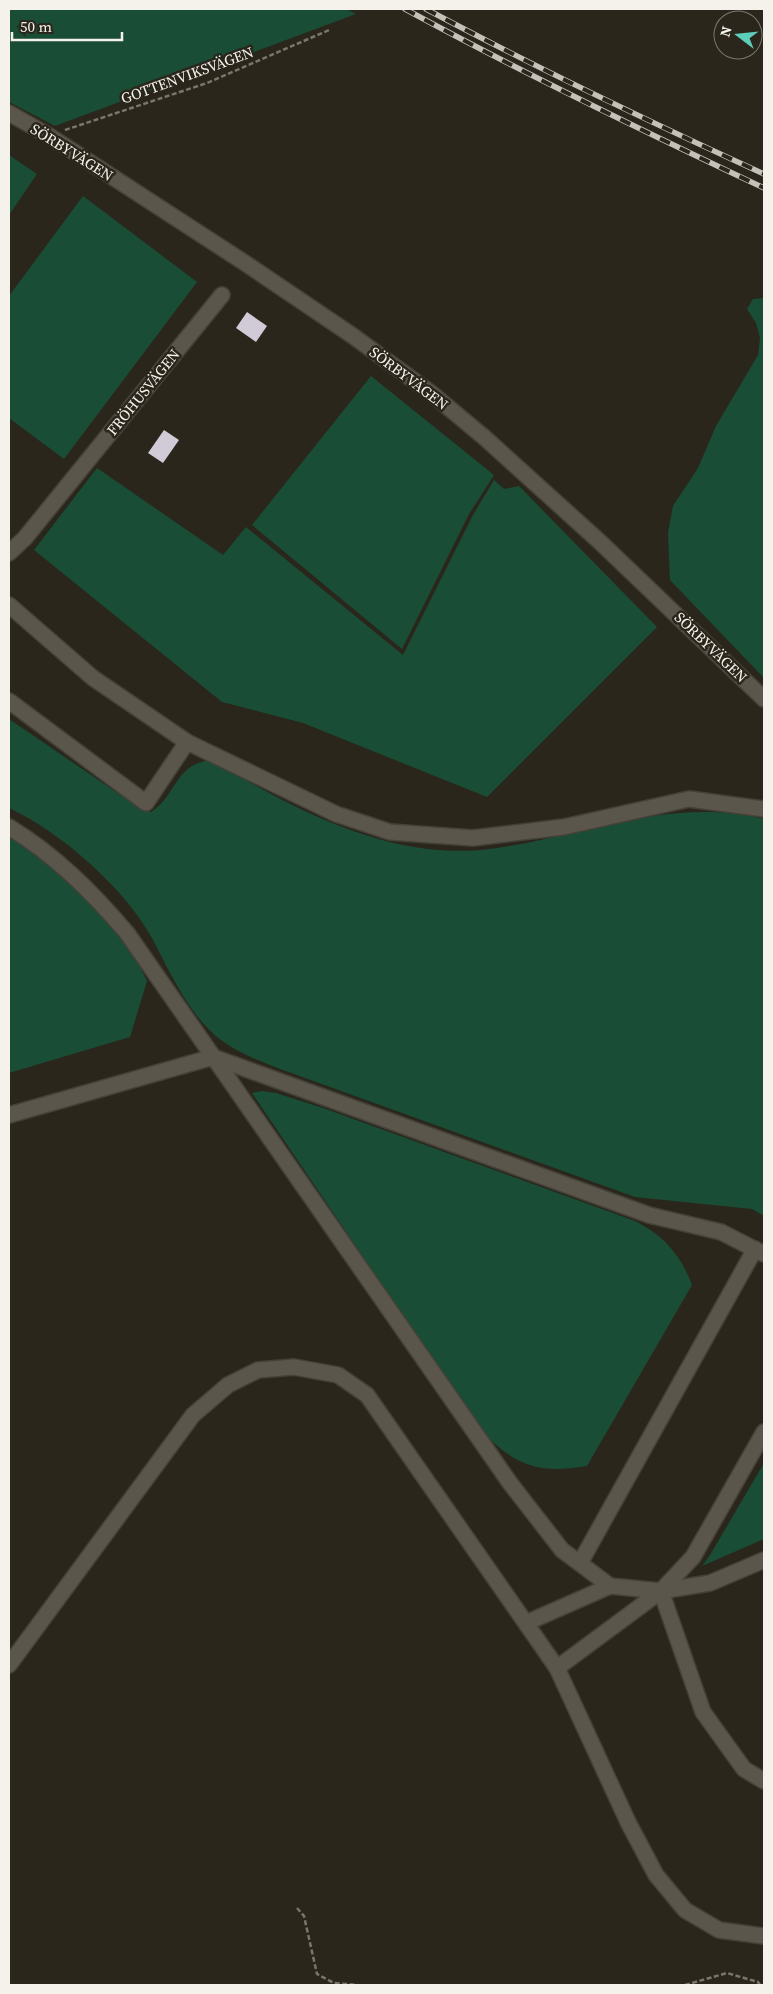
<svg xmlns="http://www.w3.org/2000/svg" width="773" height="1994" viewBox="0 0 773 1994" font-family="'Source Serif 4',serif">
<rect width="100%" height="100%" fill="#2a261c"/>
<g fill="#194d36">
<polygon points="9,9 346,9 356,14 55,126 9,102"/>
<polygon points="9,155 37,174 9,215"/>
<polygon points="83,196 197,282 64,459 9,418 9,296"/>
<polygon points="764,298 764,678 670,580 668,533 673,506 698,468 716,426 758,355 760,338 756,323 747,309 753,299"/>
<polygon points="371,376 494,475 469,514 402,649 252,525"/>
<polygon points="97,468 223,555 246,527 403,655 473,515 494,480 504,489 519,486 657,627 487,797 303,723 222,702 34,550"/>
<path d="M9,719L141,809L151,812C177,795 175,764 211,760C296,810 394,864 497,848C587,835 672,796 764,819V1216L752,1209L635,1197L283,1070C262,1062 240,1054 221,1040C191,1018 170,973 153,940C126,889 61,832 9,808Z"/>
<path d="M9,837C67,870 118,919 147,981L130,1037L9,1073Z"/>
<path d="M262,1091L276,1093L323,1108L635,1221C663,1235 681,1255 692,1285L587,1466C538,1474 518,1467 482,1432L252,1093Z"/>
<polygon points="764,1463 764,1539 702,1566 710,1555"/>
</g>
<g fill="#d1cad7">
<polygon points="247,312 267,326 256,342 236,328"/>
<polygon points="164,430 179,440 163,463 148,453"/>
</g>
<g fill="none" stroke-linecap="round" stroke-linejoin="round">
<g stroke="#444138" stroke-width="18">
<g id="minor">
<polyline points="9,113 51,137 245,263 353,336 431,393 485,438 600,542 764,699"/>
<polyline points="9,553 25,538 222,295"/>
<polyline points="9,605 93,678 187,742 336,814 390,832 473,838 564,827 689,799 764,809"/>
<polyline points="9,701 146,803 187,742"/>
<path d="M9,827C55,855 92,892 127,933L510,1483L562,1550L610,1586L661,1591L693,1557L764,1432"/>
<polyline points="9,1115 213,1057 649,1215 721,1232 764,1254"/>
<polyline points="580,1563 755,1249"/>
<polyline points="661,1591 703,1712 744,1769 764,1781"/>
<polyline points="526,1623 610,1586"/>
<polyline points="9,1665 193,1415 228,1385 258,1370 294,1367 338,1375 367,1395 557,1668 628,1822 656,1875 685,1910 719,1930 764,1936"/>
<polyline points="557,1668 661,1591 710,1583 764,1560"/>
</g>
</g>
<g stroke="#79766d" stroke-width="2.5" stroke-dasharray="5 2.5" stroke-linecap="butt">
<polyline points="65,130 207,83 329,30"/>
<polyline points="297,1908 304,1916 317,1974 334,1983 358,1985"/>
<polyline points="685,1985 727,1973 758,1982 760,1985"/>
</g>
<use href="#minor" stroke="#5a564b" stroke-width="15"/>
<g stroke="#c4c1b9" stroke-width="5.5">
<g id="rail">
<path d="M405,9C523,73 643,131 764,188"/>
<path d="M426,9C537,68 650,122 764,174"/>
</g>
</g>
<use href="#rail" stroke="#2a261c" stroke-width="4" stroke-dasharray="11" stroke-linecap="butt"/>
</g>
<g text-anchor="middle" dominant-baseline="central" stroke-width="5" stroke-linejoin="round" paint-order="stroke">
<g font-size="15" fill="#f4f2eb" stroke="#2a261c">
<text transform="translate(187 75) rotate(-20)">GOTTENVIKSVÄGEN</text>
<text transform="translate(72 152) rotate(32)">SÖRBYVÄGEN</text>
<text transform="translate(409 378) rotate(37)">SÖRBYVÄGEN</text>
<text transform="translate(143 392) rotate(-51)">FRÖHUSVÄGEN</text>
<text transform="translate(711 647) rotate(44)">SÖRBYVÄGEN</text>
</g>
</g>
<rect width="773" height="1994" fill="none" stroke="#f4f2eb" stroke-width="20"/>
<g transform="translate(738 35) rotate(286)"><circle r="24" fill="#2a261c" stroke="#7b786f"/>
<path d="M0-4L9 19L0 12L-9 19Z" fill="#5dceb9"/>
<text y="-8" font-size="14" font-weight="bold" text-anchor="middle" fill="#f4f2eb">N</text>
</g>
<path d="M12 32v8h110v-8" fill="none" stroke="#f4f2eb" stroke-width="2.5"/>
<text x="20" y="32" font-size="15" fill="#f4f2eb" stroke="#2a261c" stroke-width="4" paint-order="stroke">50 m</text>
</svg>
